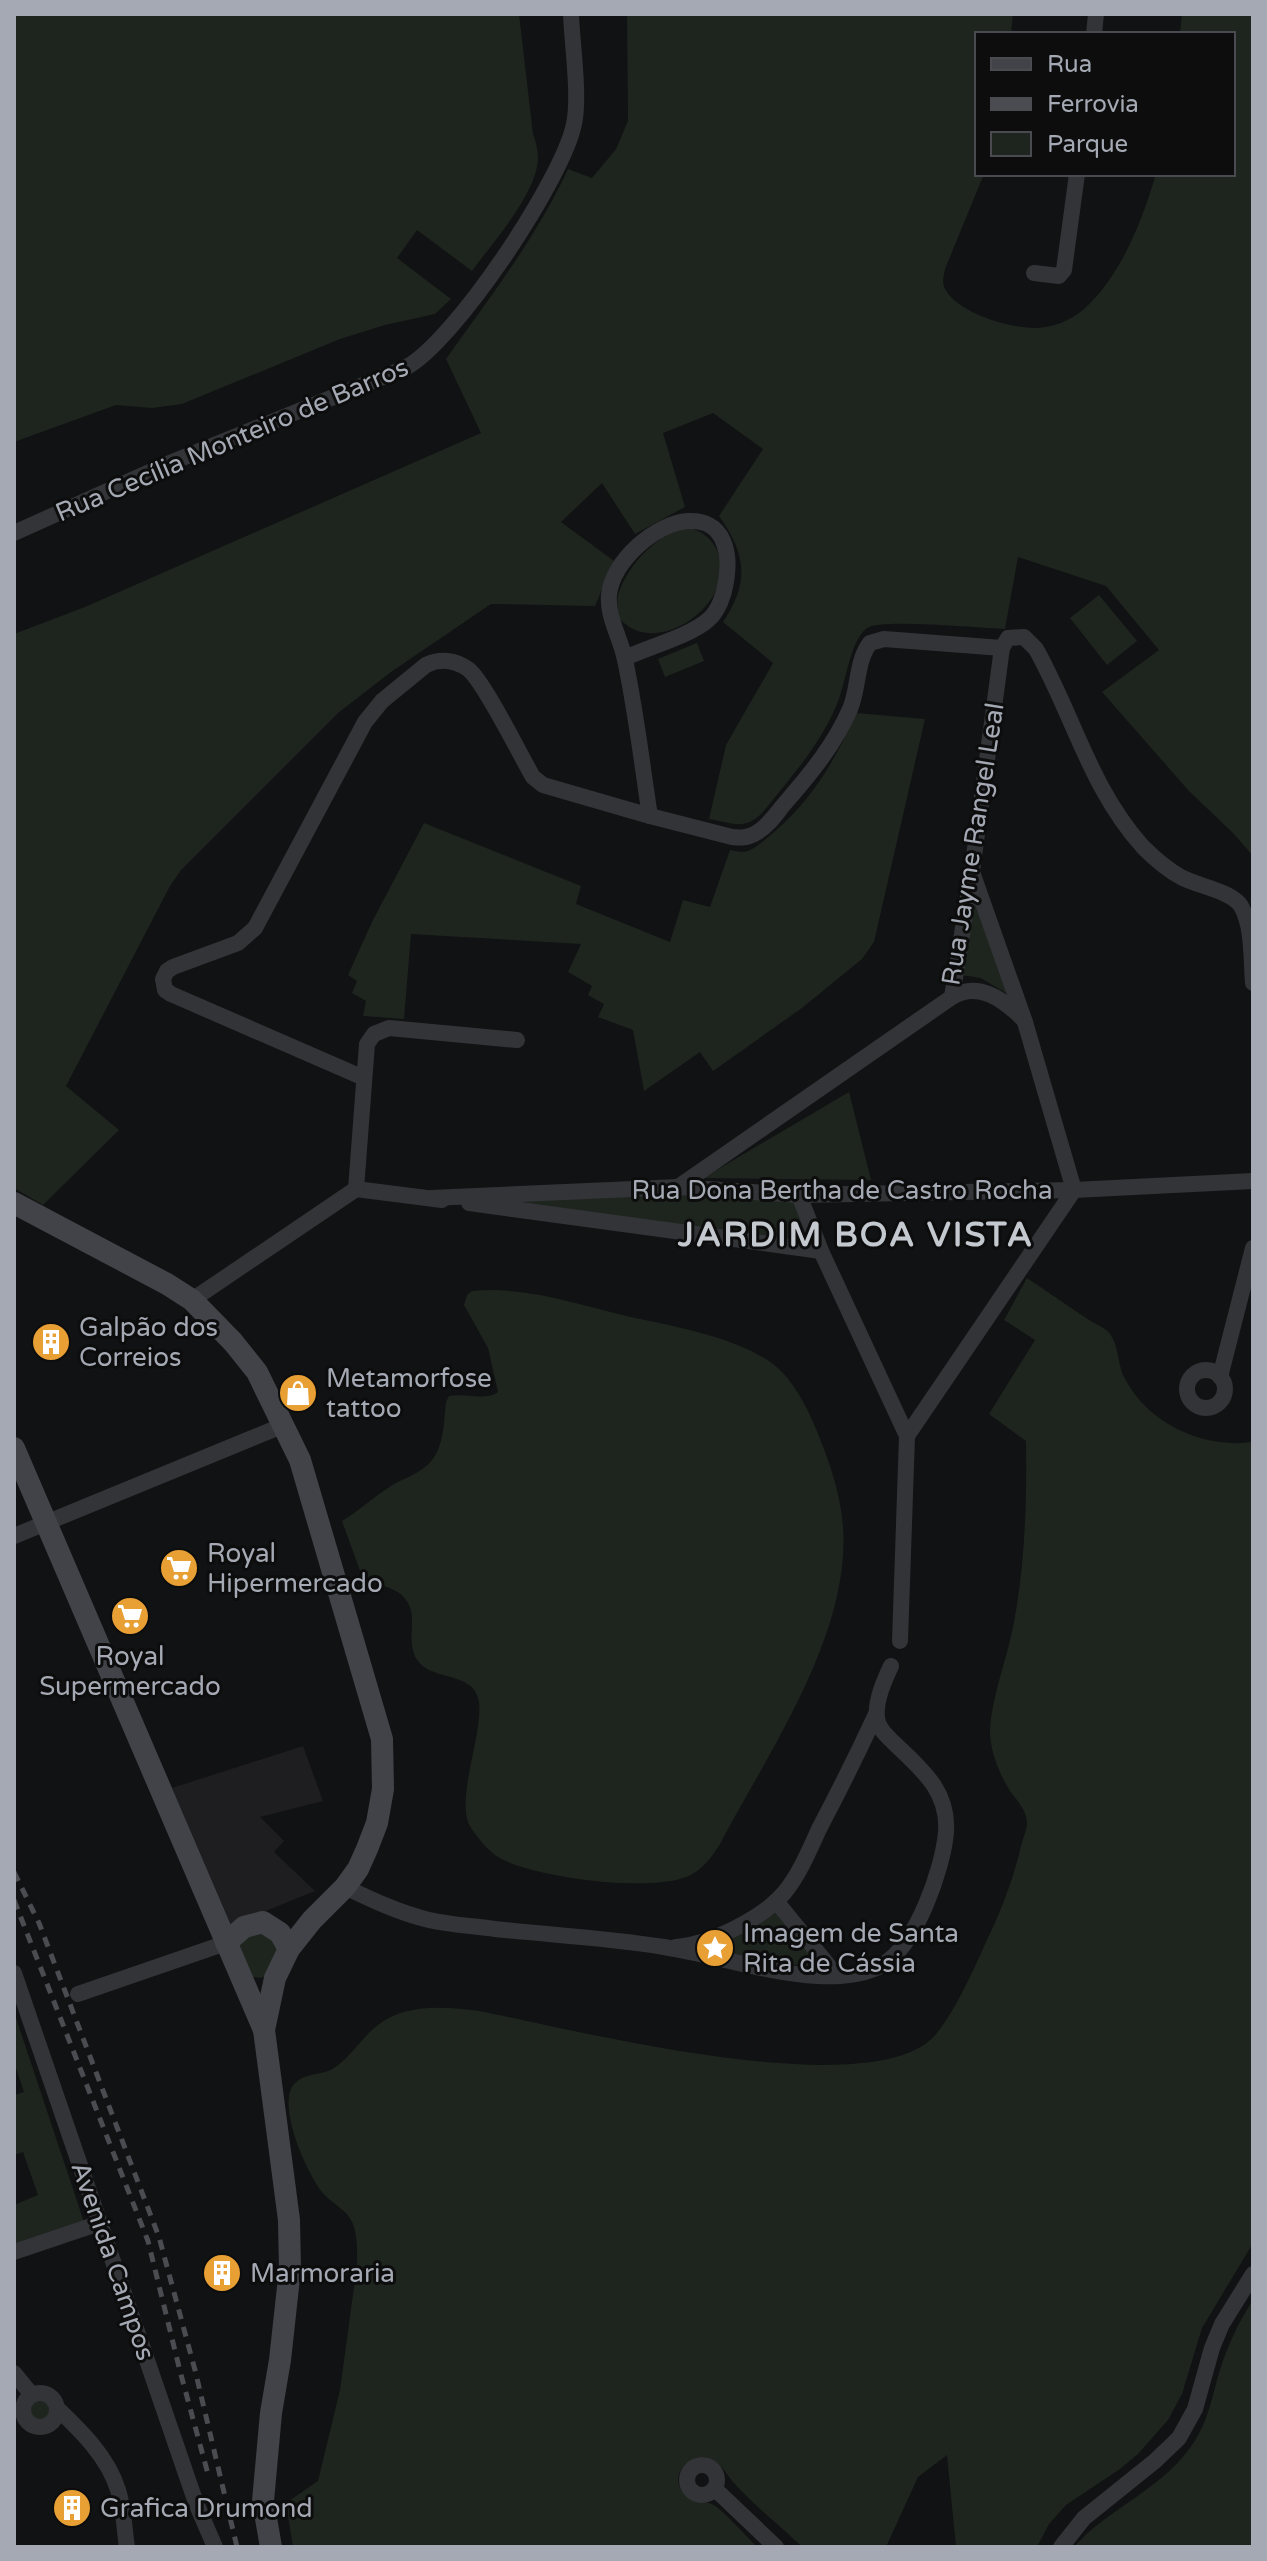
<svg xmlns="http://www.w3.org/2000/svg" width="1267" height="2561" viewBox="0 0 1267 2561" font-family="'Varela Round',sans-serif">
<rect width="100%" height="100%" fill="#111213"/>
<polygon fill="#1e1e20" points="303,1746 323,1801 260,1817 284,1841 274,1852 315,1891 231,1925 172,1788"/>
<g fill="#1e251e">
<path d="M14,14H519L533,134C536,142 538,150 538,159C536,195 493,242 472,271L417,230L397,258L451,299L435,314L385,325L340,339L182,404L152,408L116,405L14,442Z"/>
<path d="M627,14H1013L1011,34H977V174H984L945,269C944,275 942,281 944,287C956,313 1011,329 1038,328C1054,327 1071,320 1083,310C1121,276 1142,221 1156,174H1233V34H1180L1182,14H1253V856L1234,834L1189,791L1102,692L1159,650L1106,586L1018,557L1005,629C980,628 886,619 869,627C851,636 846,681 839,699C823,742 791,777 763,812C745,831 732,823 709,819L726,745L773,663L723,622C750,582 746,554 719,516L763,449L713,413L663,433L685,507L635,534L602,483L561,522L614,561L595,606L491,604L391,672L338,713L181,870L170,886L66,1086L119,1130L43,1205L14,1188V634L85,607L481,433L446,359C490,297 536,238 568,169L592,178L616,149L628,121Z"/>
<path d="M689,528C702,531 711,538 717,550C741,601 656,662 619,618C618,609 616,600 619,592C629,564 659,531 689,528Z"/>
<polygon points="1099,595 1137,641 1107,665 1070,618"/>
<polygon points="697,643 704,661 665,677 658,659"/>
<path d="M856,713L925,719L874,942L862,959L802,1008L713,1071L700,1052L644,1091L633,1030L598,1017L604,1004L588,995L592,986L568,972L581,944L411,934L404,1019L363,1016L366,1001L352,993L357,981L348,975L372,922L424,823L581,886L576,904L670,942L683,900L710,907L730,850C736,851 742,853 748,851C757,847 766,839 774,832C812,800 836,759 856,713Z"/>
<polygon points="976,892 1009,995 981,978 961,975"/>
<polygon points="849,1092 871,1180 703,1178"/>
<polygon points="670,1189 799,1195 821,1251 497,1201"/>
<path d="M1027,1278C1048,1292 1068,1306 1089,1320C1095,1324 1106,1328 1110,1334C1118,1344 1118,1363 1123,1375C1146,1423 1202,1449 1253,1442V2243L1202,2328L1182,2394L1168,2420L1138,2454L1120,2469L1066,2505L1049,2524L1037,2547H956L947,2455L918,2477L886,2547H802C780,2525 754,2506 734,2483C725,2473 722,2463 708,2458C689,2452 669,2476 683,2492C692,2502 707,2500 717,2507C731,2519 744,2534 757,2547H293L286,2503L318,2481L340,2390L357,2265C357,2252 358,2235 352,2222C347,2210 331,2203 322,2192C307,2174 276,2105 294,2084C303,2074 317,2075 328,2071C336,2068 342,2062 348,2056C358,2046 366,2034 378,2025C407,2003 445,2007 479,2011C572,2029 855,2102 929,2041C949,2025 975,1967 986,1942C1001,1911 1013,1880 1021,1846C1023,1838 1027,1830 1027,1822C1026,1809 1017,1801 1010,1791C1000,1775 991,1754 990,1734C990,1701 1008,1656 1014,1622C1025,1563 1027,1501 1026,1441L989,1414L1035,1340L1004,1320Z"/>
<path d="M472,1291C530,1285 589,1309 645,1320C684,1328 751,1342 780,1370C801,1391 814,1422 824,1449C833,1473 841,1500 843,1526C851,1634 769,1751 720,1844C711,1858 702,1871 686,1877C648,1892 543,1878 506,1861C491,1855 480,1841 471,1828C454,1802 483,1736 479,1702C474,1668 425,1684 414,1654C410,1642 412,1630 412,1618C411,1591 386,1585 364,1582L342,1521C359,1511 372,1498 388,1488C399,1480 411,1477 421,1470C445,1455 443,1426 446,1402L449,1396C465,1393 486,1401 498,1392L488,1348L464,1305L467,1295Z"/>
<polygon points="775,1911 824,1967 765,1963 695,1951"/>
<polygon points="254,1927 282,1942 266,1976 260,1978 247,1976 236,1940"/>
<polygon points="14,2012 84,2222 14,2247 14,2205 38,2195 23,2152 14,2155 14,2095 24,2092 14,2062"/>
<path d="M1253,2300V2547H1074C1109,2507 1164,2489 1194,2442C1208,2421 1212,2397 1219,2373C1227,2347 1238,2323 1253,2300Z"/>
<circle cx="40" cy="2410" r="14"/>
</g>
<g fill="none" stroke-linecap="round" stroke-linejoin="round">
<g stroke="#333438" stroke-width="16">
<polyline points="1094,34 1096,14"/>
<polyline points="1034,273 1059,276 1064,270 1077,174"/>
<path d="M14,533L165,465L405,368C454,343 563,179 574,124C580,96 572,44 571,14"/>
<path d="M625,658C648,647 690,636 708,620C718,612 724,595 726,582C728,568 729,555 723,541C717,526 703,520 688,521C656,523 612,561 609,595C607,618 621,638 625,660C636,711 642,765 650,816"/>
<path d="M952,997C978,981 1003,999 1023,1019"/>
<path d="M364,1078L171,994L165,990L163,979L167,971L173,967L238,943L255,928L365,722L382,701L426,665C440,658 455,660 468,669C484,681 520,755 533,777L543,785L650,816L732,837C741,838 748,838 756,833C769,826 777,812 786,802C811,773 835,744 850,709C859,688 856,661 870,643L884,639L1002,648"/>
<path d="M678,1187L952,997L972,871L1002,648L1008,638L1024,637L1036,649C1074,717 1090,788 1143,847C1155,859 1166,869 1181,877C1197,886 1232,891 1241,906C1253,927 1251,959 1253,983"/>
<polyline points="356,1189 442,1200"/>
<polyline points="356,1189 367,1044 374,1034 389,1028 517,1040"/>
<polyline points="799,1195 821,1251 907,1436 900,1641"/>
<polyline points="431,1198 678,1187 799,1195 1074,1190 1253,1181"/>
<polyline points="469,1203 821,1251"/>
<polyline points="192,1300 356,1189"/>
<circle cx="1206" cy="1389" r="19"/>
<polyline points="1220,1377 1253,1248"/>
<polyline points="907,1436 1074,1190 1025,1022 972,872"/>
<polyline points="14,1536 284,1425"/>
<path d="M345,1887C372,1900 400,1913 429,1920C451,1925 474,1926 495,1929C551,1935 608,1938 664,1947C715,1955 765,1973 818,1976C839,1977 863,1976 882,1965C916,1946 943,1869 946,1832C949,1790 920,1768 893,1742C886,1735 878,1728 877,1718C875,1701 884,1681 891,1666"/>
<polyline points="776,1901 837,1976"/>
<path d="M676,1947C710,1944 762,1919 784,1893C799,1875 809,1851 819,1829C839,1791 858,1753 876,1714"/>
<polyline points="14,1973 196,2503 215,2547"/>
<polyline points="78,1994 226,1943"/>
<polyline points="14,2252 100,2223"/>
<polyline points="14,2373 32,2395"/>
<circle cx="40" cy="2410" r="17"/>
<path d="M57,2408C81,2431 108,2457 118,2490C124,2508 124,2528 127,2547"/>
<circle cx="702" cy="2480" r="15"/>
<polyline points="715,2489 776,2547"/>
<polyline points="1061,2547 1084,2518 1155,2461 1179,2438 1195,2409 1212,2348 1222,2324 1253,2274"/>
</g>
<g stroke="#414348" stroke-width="22">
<polyline points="14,1203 167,1284 192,1300 233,1342 257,1372 300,1460 382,1739 383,1789 377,1823 367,1849 358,1869 345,1887 312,1920 289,1949 275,1978 264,2030 289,2220 290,2269 280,2360 271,2413 263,2501 271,2547"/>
<polyline points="14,1448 264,2030"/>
<polyline points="226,1943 244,1927 263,1922 280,1933 289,1949"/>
</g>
<g stroke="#4a4c51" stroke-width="5" stroke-dasharray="10 8" stroke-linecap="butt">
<polyline points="14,1872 39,1923 159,2237 195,2370 237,2547"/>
<polyline points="14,1900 148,2241 180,2371 208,2474"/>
</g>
</g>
<defs>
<g id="building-disc" transform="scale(2)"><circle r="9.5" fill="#e89f34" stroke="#0d0d0e"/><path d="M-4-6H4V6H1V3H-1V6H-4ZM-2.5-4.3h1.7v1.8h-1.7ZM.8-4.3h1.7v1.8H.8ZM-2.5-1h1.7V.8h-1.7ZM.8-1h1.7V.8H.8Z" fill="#fff"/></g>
<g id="shop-disc" transform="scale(2)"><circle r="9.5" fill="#e89f34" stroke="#0d0d0e"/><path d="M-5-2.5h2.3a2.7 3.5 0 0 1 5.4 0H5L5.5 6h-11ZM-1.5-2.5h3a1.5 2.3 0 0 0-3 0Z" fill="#fff"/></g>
<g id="supermarket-disc" transform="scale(2)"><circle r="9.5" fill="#e89f34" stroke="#0d0d0e"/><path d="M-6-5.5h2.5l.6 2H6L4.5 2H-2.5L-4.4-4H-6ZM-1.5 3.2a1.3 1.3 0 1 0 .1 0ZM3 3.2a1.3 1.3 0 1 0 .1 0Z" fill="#fff"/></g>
<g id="sight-disc" transform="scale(2)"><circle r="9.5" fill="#e89f34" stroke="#0d0d0e"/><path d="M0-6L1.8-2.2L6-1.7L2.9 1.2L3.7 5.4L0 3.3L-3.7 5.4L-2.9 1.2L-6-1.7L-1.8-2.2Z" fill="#fff"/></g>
</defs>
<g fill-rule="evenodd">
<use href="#building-disc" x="51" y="1342"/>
<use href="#shop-disc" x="298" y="1393"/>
<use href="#supermarket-disc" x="179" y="1568"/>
<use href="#supermarket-disc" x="130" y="1616"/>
<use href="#sight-disc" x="715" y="1948"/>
<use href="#building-disc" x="222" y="2273"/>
<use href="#building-disc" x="72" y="2508"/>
</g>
<g text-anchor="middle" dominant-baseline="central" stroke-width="6" stroke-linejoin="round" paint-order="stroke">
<g font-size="26" fill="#a4a9b3" stroke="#0d0d0e">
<text transform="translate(232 440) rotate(-23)">Rua Cecília Monteiro de Barros</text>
<text transform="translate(973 844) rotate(-81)">Rua Jayme Rangel Leal</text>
<text x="842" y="1190">Rua Dona Bertha de Castro Rocha</text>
<text transform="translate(113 2261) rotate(71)">Avenida Campos</text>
</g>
<g font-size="26" fill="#a4a9b3" stroke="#0d0d0e" text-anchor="start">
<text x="79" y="1327">Galpão dos<tspan x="79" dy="30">Correios</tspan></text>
<text x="326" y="1378">Metamorfose<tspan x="326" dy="30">tattoo</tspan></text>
<text x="207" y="1553">Royal<tspan x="207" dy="30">Hipermercado</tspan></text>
<text x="130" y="1656" text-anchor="middle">Royal<tspan x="130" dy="30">Supermercado</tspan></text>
<text x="743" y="1933">Imagem de Santa<tspan x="743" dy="30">Rita de Cássia</tspan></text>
<text x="250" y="2273">Marmoraria</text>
<text x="100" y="2508">Grafica Drumond</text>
</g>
<g font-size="34" font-weight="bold" letter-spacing="2" fill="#c4c8cf" stroke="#0d0d0e">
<text x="856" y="1235">JARDIM BOA VISTA</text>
</g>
</g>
<rect width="1267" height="2561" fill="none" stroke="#a4a9b3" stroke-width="32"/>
<rect x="975" y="32" width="260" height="144" fill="#0d0d0e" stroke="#494b50" stroke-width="2"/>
<rect x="991" y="58" width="40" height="12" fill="#414348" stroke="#494b50" stroke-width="2"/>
<text x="1047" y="72" font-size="24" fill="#a4a9b3">Rua</text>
<rect x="991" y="98" width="40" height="12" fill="#4a4c51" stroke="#494b50" stroke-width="2"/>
<text x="1047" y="112" font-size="24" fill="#a4a9b3">Ferrovia</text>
<rect x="991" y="132" width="40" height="24" fill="#1e251e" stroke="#494b50" stroke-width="2"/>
<text x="1047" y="152" font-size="24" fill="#a4a9b3">Parque</text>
</svg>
